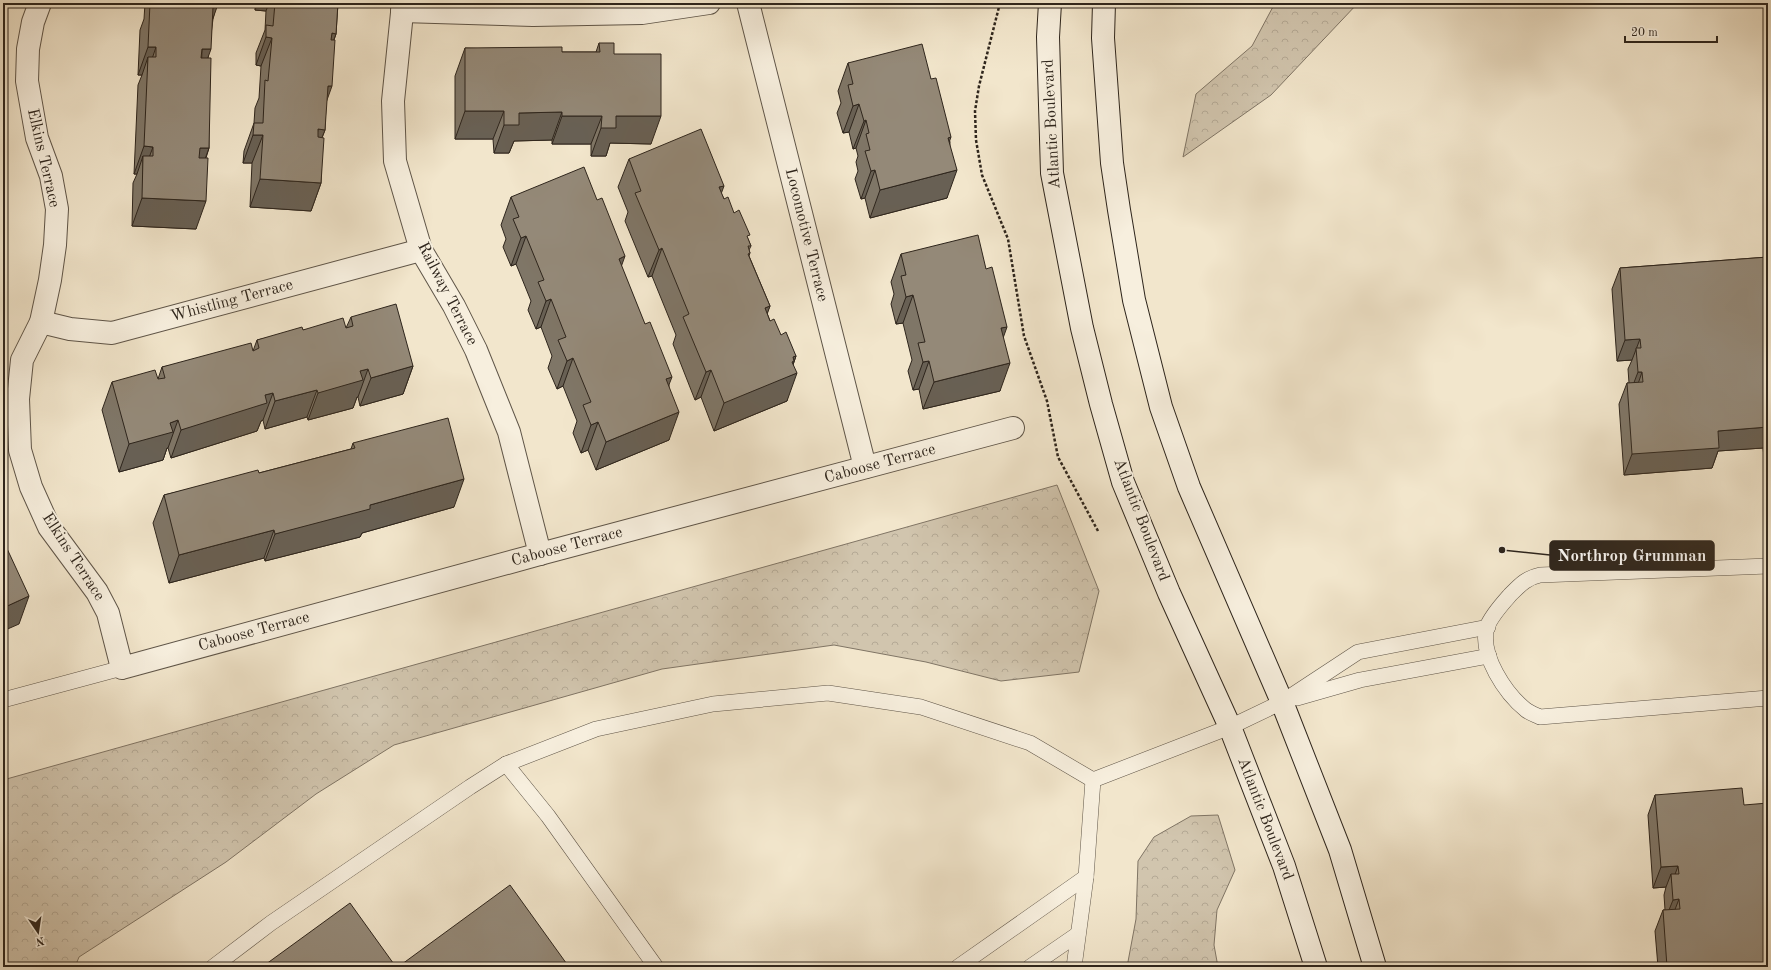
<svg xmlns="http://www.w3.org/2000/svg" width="1771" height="970" viewBox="0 0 1771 970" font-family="'Old Standard TT',serif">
<defs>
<pattern id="forest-crowns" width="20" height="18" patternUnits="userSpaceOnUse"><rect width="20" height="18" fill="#d1c5ae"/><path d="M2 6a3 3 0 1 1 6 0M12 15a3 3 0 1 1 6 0" fill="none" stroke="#b4a995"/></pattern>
</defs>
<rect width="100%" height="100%" fill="#f2e6cc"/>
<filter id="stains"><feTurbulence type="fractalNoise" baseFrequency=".005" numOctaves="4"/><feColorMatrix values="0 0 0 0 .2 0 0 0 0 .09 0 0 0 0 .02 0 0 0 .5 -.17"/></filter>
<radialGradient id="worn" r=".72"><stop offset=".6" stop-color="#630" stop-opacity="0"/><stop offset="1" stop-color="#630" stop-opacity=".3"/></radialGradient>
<g fill="url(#forest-crowns)" stroke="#807565">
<polygon points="1275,3 1358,3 1271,95 1183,157 1196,94 1252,46"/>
<polygon points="1057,485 1099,591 1079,672 1001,681 926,662 834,645 662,669 394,745 316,794 226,862 79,957 75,967 3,967 3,780"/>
<polygon points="1218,815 1235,870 1217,910 1214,945 1218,967 1127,967 1136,919 1138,861 1154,837 1191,816"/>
</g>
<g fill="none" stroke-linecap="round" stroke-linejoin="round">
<g stroke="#5f5548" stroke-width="16">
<g id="service">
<path d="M1768,566L1540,575C1526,578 1520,585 1510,595C1502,604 1491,616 1487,627C1479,655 1506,694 1526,710C1530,713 1536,715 1540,717L1768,698"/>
<polyline points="1297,698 1360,680 1489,656"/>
<polyline points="3,700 122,668"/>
<polyline points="506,764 548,816 656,967"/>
<polyline points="1093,780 1230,727 1282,702 1358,652 1488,627"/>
<polyline points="213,967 271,923 470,787 506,764 596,729 713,704 828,693 921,707 1030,743 1093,780"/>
<polyline points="958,967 1086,877"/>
<polyline points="1030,967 1078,934"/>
<polyline points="1074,967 1086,877 1093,780"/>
</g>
</g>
<g stroke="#5f5548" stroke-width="24">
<g id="minor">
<polyline points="40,3 33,22 28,49 27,81 37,138 51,176 57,209 55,245 50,280 41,322 22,360 18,399 20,450 31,487 49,527 97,592 108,613 122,668 540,554 1013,428"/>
<polyline points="403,3 393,101 395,161 421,250 454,306 476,350 509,432 540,554"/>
<polyline points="748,3 865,467"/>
<polyline points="402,11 533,15 642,13 709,3"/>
<polyline points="41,322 70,329 112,333 421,250"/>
</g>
</g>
<g stroke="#2e251c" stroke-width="24">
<g id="secondary">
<polyline points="1050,3 1048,37 1052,173 1082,328 1101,404 1123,482 1169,593 1230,727 1284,866 1316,967"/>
<polyline points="1104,3 1103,38 1112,163 1119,210 1134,300 1161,407 1189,487 1282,702 1340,850 1375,967"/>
</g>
</g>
<polyline stroke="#2e251c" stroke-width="2.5" stroke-dasharray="3 2" stroke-linecap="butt" points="1000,3 979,86 975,111 976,140 982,175 1008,239 1024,336 1047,401 1058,457 1098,531"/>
<use href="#service" stroke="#f7efde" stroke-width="15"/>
<use href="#minor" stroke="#f7efde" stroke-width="22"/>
<use href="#secondary" stroke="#f7efde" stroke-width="22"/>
</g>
<g fill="#7f7667" stroke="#2e251c">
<polygon points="145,3 217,3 213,19 208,58 209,148 206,158 196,229 132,226 133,183 137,174 134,174 138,85 142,75 138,75 140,30 144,19"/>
<polygon points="255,3 338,3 336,34 334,40 326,102 325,130 322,138 321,183 311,211 250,207 252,163 243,163 244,151 254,123 255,108 259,98 261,66 256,65 256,53 265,30 266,11 255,10"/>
<polygon points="599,43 614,54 651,144 610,143 606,156 591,156 591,144 552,144 552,140 514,141 509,153 494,153 493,139 455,139 455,76 465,48 562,52 596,52"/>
<polygon points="848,63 931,79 950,142 947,198 870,218 865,198 861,199 855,179 858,171 856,162 858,156 856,148 853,149 849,132 843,133 837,113 841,103 838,91"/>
<polygon points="629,159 721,193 724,199 734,213 748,239 751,246 749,250 750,253 749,256 770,306 767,313 770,321 796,356 793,365 787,401 714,431 701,397 695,400 673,344 676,335 652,276 648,277 625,221 628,212 618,187"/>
<polygon points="511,197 621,266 669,385 669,440 596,470 588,450 581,453 573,433 577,421 563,386 557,389 548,368 552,356 541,327 536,329 528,310 531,301 516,264 511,266 503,247 506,239 501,225"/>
<polygon points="901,254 986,269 1003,336 1000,391 923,409 919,389 913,390 908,371 912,360 903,323 896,324 891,304 894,294 891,282"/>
<polygon points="1768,257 1768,466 1765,466 1763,448 1718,451 1712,468 1624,475 1619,404 1627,383 1629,383 1628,369 1632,360 1617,361 1612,289 1620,268"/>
<polygon points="351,317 413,366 403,394 360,406 358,397 357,397 353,408 308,420 307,417 265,429 263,420 261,421 257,431 171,458 168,448 167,448 163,460 119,472 102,410 112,382 158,379 162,367 253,351 257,340 303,330 346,328"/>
<polygon points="353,443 454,507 362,533 360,537 265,561 264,558 169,583 153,523 164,495 259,473 351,449"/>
<polygon points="1655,795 1744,805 1768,967 1658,967 1655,931 1663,910 1665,910 1664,895 1666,887 1653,888 1648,815"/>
</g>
<g fill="#686054" stroke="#2e251c">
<polygon points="258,3 269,3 266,11 255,10"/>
<polygon points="213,7 217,7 207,35"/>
<polygon points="332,33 336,34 326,61"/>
<polygon points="266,37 272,38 261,66 256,65"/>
<polygon points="148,47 156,47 148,71 148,57 142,75 138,75"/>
<polygon points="202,49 211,49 201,77"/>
<polygon points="328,86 332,86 322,114"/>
<polygon points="859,104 849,132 843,133 853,106"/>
<polygon points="465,111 504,111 493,139 455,139"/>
<polygon points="562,112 552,140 514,141 509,153 494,153 504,125 519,113"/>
<polygon points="562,116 602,116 591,144 552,144"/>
<polygon points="616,116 661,116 651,144 610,143 606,156 591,156 601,128"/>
<polygon points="866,120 856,148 853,149 864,121"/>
<polygon points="318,129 325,130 314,157"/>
<polygon points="253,135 263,135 252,163 243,163"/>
<polygon points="951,137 941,165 948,138"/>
<polygon points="144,146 153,147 143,174 143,156 137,174 134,174"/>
<polygon points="200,148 209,148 199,176 189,176"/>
<polygon points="875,170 865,198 861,199 871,171"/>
<polygon points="957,170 947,198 870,218 880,190"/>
<polygon points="260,179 321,183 311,211 250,207"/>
<polygon points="724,186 714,213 719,187"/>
<polygon points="142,198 206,201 196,229 132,226"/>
<polygon points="526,236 516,264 511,266 521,238"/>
<polygon points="662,248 652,276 648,277 659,250"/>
<polygon points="625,256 615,284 619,259"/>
<polygon points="913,295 903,323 896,324 906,297"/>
<polygon points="551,299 541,327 536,329 546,301"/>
<polygon points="770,306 760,334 765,308"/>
<polygon points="1007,327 997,355 1001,328"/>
<polygon points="1640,339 1632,360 1617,361 1625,340"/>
<polygon points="796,356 789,376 797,373 787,401 714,431 724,403 793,357"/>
<polygon points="573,358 563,386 557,389 567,361"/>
<polygon points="929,361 919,389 913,390 923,362"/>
<polygon points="1010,363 1000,391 923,409 934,382"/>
<polygon points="413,366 403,394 360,406 371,378"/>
<polygon points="368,369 358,397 357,397 353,408 308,420 318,393 360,371"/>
<polygon points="711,370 701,397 695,400 706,372"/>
<polygon points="1638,372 1642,372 1635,393 1630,393"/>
<polygon points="672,377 661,405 666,379"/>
<polygon points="317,390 307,417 265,429 275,401"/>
<polygon points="273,393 263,420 261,421 257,431 171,458 181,430 265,395"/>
<polygon points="679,412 669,440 596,470 606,442"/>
<polygon points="178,420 168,448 167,448 163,460 119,472 129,444 170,423"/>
<polygon points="598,422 588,450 581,453 591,425"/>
<polygon points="1768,427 1768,435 1763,448 1718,451 1712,468 1624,475 1632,454 1718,431"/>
<polygon points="1768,457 1768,466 1765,466"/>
<polygon points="464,479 454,507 362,533 360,537 265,561 275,534 370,505"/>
<polygon points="274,530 264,558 169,583 179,555"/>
<polygon points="29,596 19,624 3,631 3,608"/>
<polygon points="1678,866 1672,883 1671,874 1666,887 1653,888 1661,867"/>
<polygon points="1679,899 1671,920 1665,920 1673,900"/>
</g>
<g fill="#948978" stroke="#2e251c">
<polygon points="150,3 217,3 217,7 213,7 211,49 202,49 201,58 211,58 209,148 200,148 199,158 208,158 206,201 142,198 143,156 153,156 153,147 144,146 148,57 156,57 156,47 148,47"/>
<polygon points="275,3 338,3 336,34 332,33 331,40 335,40 332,86 328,86 325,130 318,129 318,137 324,138 321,183 260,179 263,135 253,135 254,123 263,123 265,80 268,81 272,38 266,37 266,25 273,26"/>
<polygon points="599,43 614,43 614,54 661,54 661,116 616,116 616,128 601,128 602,116 562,116 562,112 519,113 519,125 504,125 504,111 465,111 465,48 562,47 562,52 600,52"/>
<polygon points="922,44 931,79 936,78 951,137 948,138 957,170 880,190 875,170 871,171 865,151 870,150 866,134 869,133 866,120 864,121 859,104 853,106 848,85 853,84 848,63"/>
<polygon points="701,129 724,186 719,187 724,199 728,197 734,213 739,210 750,235 747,236 751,246 748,246 750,253 748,254 770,306 765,308 770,321 774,319 781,335 786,332 796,356 793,357 794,361 792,362 797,373 724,403 711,370 706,372 683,317 689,314 662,248 659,250 635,193 641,191 629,159"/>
<polygon points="584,167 597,200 602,198 625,256 619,259 645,324 650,322 672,377 666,379 679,412 606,442 598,422 591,425 583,405 591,402 573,358 567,361 558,340 566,337 551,299 546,301 538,282 544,280 526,236 521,238 513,219 519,217 511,197"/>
<polygon points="978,235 986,269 992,267 1007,327 1001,328 1010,363 934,382 929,361 923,362 918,343 925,342 913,295 906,297 901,276 906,275 901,254"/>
<polygon points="1768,257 1768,427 1718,431 1719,448 1632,454 1627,383 1643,382 1642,372 1638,372 1636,348 1641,348 1640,339 1625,340 1620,268"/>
<polygon points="396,304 413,366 371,378 368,369 360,371 363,380 318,393 317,390 275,401 273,393 265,395 267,403 181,430 178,420 170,423 173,432 129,444 112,382 155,370 158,379 165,378 162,367 251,343 253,351 259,348 257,340 302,327 303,330 343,318 346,328 353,326 351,317"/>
<polygon points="448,418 464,479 370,505 370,509 275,534 274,530 179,555 164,495 258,470 259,473 355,448 353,443"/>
<polygon points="3,540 29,596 3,608"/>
<polygon points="1742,788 1744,805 1768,803 1768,967 1667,967 1663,910 1680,909 1679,899 1673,900 1671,874 1679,874 1678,866 1661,867 1655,795"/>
<polygon points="510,885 569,967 398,967"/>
<polygon points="350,903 396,967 262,967"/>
</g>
<g text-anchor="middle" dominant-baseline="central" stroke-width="4" stroke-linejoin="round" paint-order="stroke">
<g font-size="16" fill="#2e251c" stroke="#f7efde">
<text transform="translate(1052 124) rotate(-93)">Atlantic Boulevard</text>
<text transform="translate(43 158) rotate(77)">Elkins Terrace</text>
<text transform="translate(806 235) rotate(76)">Locomotive Terrace</text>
<text transform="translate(447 294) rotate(63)">Railway Terrace</text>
<text transform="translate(232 301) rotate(-15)">Whistling Terrace</text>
<text transform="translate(880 464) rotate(-15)">Caboose Terrace</text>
<text transform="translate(1141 520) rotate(69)">Atlantic Boulevard</text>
<text transform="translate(567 547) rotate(-15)">Caboose Terrace</text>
<text transform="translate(73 557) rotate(57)">Elkins Terrace</text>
<text transform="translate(254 632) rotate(-15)">Caboose Terrace</text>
<text transform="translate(1265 819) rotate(69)">Atlantic Boulevard</text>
</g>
</g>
<path fill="none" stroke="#2e251c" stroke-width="1.5" d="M1502 550L1550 555"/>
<circle fill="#2e251c" stroke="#f7efde" stroke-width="1.5" cx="1502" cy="550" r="4"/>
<rect fill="#2e251c" stroke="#2e251c" stroke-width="1.5" x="1550" y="541" width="164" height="29" rx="4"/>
<g font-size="17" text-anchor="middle" font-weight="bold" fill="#fff">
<text x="1632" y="561">Northrop Grumman</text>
</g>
<rect width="1771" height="970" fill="none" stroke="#f2e6cc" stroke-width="16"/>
<rect x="4" y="4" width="1763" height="962" fill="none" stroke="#2e251c" stroke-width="2"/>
<rect x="8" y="8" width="1755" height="954" fill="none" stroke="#2e251c"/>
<g transform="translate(38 932) rotate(167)" stroke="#f7efde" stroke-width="3" paint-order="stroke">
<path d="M0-3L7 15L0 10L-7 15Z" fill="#2e251c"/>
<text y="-6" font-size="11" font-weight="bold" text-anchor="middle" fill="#2e251c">N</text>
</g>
<path d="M1625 36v6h92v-6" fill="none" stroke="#2e251c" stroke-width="2"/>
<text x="1631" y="36" font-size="12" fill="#2e251c" stroke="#f7efde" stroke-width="3" paint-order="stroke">20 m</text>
<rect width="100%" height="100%" filter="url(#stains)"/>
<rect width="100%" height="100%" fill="url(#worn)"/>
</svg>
